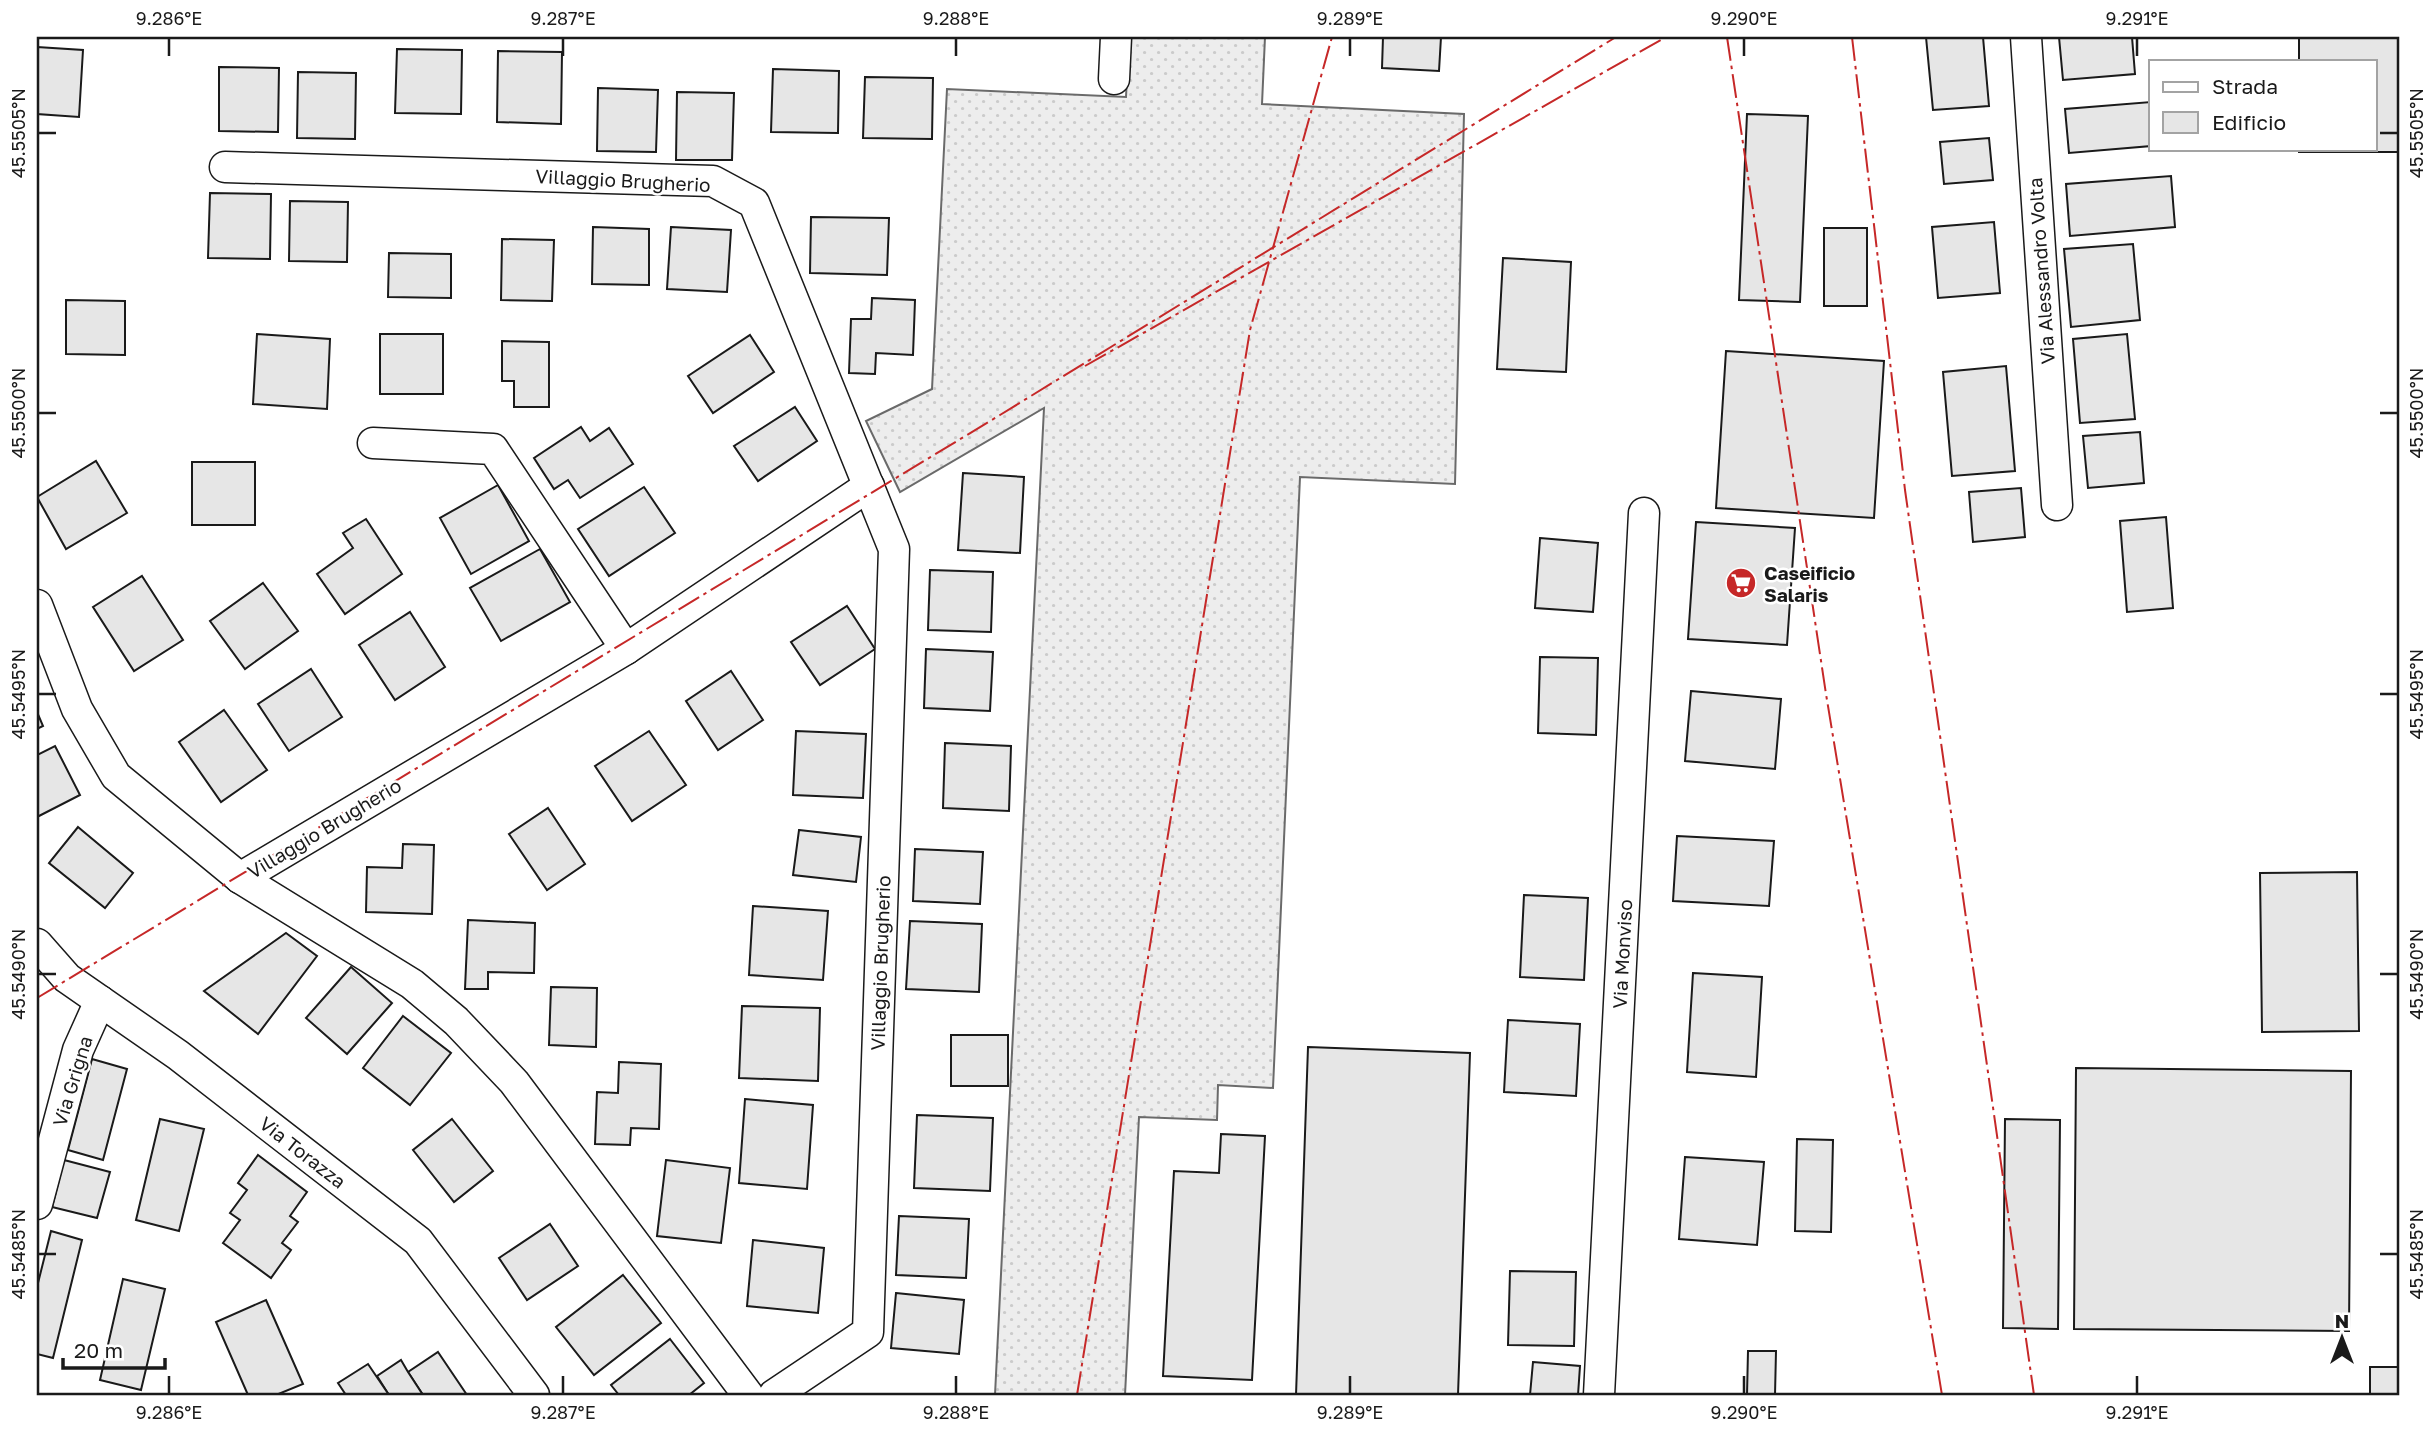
<svg xmlns="http://www.w3.org/2000/svg" width="2436" height="1432" viewBox="0 0 2436 1432" font-family="'Golos Text',sans-serif">
<defs>
<pattern id="grass-dots" width="8" height="8" patternUnits="userSpaceOnUse" patternTransform="scale(1.75)"><rect width="8" height="8" fill="#ededed"/><path d="M2 2h.1M6 6h.1" fill="none" stroke="#cbcbcb" stroke-width="1.8" stroke-linecap="round"/></pattern>
</defs>
<rect width="100%" height="100%" fill="#fff"/>
<polygon fill="url(#grass-dots)" stroke="#6a6a6a" stroke-width="2" points="1129,37 1265,37 1262,104 1464,114 1455,484 1300,477 1273,1088 1218,1085 1217,1120 1139,1117 1125,1395 995,1395 1044,408 900,492 866,421 932,389 947,89 1126,97"/>
<g fill="#e6e6e6" stroke="#1a1a1a" stroke-width="2">
<polygon points="1383,37 1441,37 1439,71 1382,68"/>
<polygon points="1926,37 1983,37 1989,106 1933,110"/>
<polygon points="2059,37 2132,37 2135,74 2063,80"/>
<polygon points="2299,37 2399,37 2399,152 2299,152 2299,149 2375,149 2375,61 2299,61"/>
<polygon points="37,47 83,50 79,117 37,114"/>
<polygon points="397,49 462,50 461,114 395,113"/>
<polygon points="498,51 562,52 561,124 497,122"/>
<polygon points="219,67 279,68 278,132 219,131"/>
<polygon points="773,69 839,71 838,133 771,132"/>
<polygon points="298,72 356,73 355,139 297,138"/>
<polygon points="865,77 933,78 932,139 863,138"/>
<polygon points="598,88 658,90 656,152 597,151"/>
<polygon points="677,92 734,93 732,160 676,160"/>
<polygon points="2151,102 2151,146 2069,153 2065,109"/>
<polygon points="1747,114 1808,116 1800,302 1739,300"/>
<polygon points="1989,138 1993,180 1944,184 1940,142"/>
<polygon points="2171,176 2175,227 2070,236 2066,184"/>
<polygon points="210,193 271,194 270,259 208,258"/>
<polygon points="290,201 348,202 347,262 289,261"/>
<polygon points="811,217 889,218 887,275 810,273"/>
<polygon points="1994,222 2000,293 1938,298 1932,227"/>
<polygon points="593,227 649,229 649,285 592,284"/>
<polygon points="671,227 731,230 727,292 667,289"/>
<rect x="1824" y="228" width="43" height="78"/>
<polygon points="502,239 554,240 552,301 501,300"/>
<polygon points="2133,244 2140,320 2071,327 2064,249"/>
<polygon points="389,253 451,254 451,298 388,297"/>
<polygon points="1503,258 1571,262 1566,372 1497,369"/>
<polygon points="872,298 915,300 913,355 876,353 875,374 849,373 851,319 871,319"/>
<polygon points="66,300 125,301 125,355 66,354"/>
<polygon points="257,334 330,339 327,409 253,404"/>
<rect x="380" y="334" width="63" height="60"/>
<polygon points="2127,334 2135,419 2080,423 2073,339"/>
<polygon points="750,335 774,372 713,413 688,376"/>
<polygon points="502,341 549,342 549,407 514,407 514,381 502,381"/>
<polygon points="1726,351 1884,361 1874,518 1716,508"/>
<polygon points="2006,366 2015,471 1952,476 1943,372"/>
<polygon points="795,407 817,441 758,481 734,446"/>
<polygon points="581,427 590,441 609,428 633,464 580,498 568,480 554,489 534,458"/>
<polygon points="2140,432 2144,483 2088,488 2083,436"/>
<polygon points="96,461 127,513 66,549 37,497"/>
<rect x="192" y="462" width="63" height="63"/>
<polygon points="963,473 1024,477 1020,553 958,550"/>
<polygon points="498,485 529,541 471,574 440,518"/>
<polygon points="644,487 675,533 609,576 578,529"/>
<polygon points="2021,488 2025,537 1973,542 1969,492"/>
<polygon points="2166,517 2173,608 2127,612 2120,521"/>
<polygon points="366,519 402,574 345,614 317,574 353,548 343,533"/>
<polygon points="1696,522 1795,528 1787,645 1688,639"/>
<polygon points="1540,538 1598,543 1593,612 1535,608"/>
<polygon points="540,549 570,602 501,641 470,588"/>
<polygon points="930,570 993,572 991,632 928,630"/>
<polygon points="142,576 183,640 134,671 93,607"/>
<polygon points="263,583 298,631 245,669 210,621"/>
<polygon points="847,606 875,649 820,685 791,642"/>
<polygon points="410,612 445,667 395,700 359,645"/>
<polygon points="926,649 993,652 990,711 924,708"/>
<polygon points="1540,657 1598,658 1596,735 1538,733"/>
<polygon points="311,669 342,717 289,751 258,704"/>
<polygon points="731,671 763,720 718,750 686,701"/>
<polygon points="1691,691 1781,699 1775,769 1685,761"/>
<polygon points="224,710 267,770 221,802 179,742"/>
<polygon points="37,712 43,726 37,729"/>
<polygon points="649,731 686,785 632,821 595,766"/>
<polygon points="796,731 866,734 863,798 793,795"/>
<polygon points="945,743 1011,746 1009,811 943,808"/>
<polygon points="55,746 80,795 37,817 37,755"/>
<polygon points="548,808 585,864 547,890 509,834"/>
<polygon points="78,827 133,873 105,908 49,863"/>
<polygon points="799,830 861,837 856,882 793,875"/>
<polygon points="1677,836 1774,841 1769,906 1673,901"/>
<polygon points="403,844 434,845 432,914 366,912 367,867 402,868"/>
<polygon points="915,849 983,852 980,904 913,901"/>
<polygon points="2357,872 2359,1031 2262,1032 2260,873"/>
<polygon points="1524,895 1588,898 1584,980 1520,977"/>
<polygon points="753,906 828,911 823,980 749,975"/>
<polygon points="468,920 535,923 534,973 488,972 488,989 465,989"/>
<polygon points="910,921 982,924 979,992 906,989"/>
<polygon points="286,933 317,956 258,1034 204,991"/>
<polygon points="351,967 392,1003 347,1054 306,1018"/>
<polygon points="1693,973 1762,977 1756,1077 1687,1072"/>
<polygon points="551,987 597,988 596,1047 549,1045"/>
<polygon points="742,1006 820,1008 818,1081 739,1078"/>
<polygon points="403,1016 451,1053 410,1105 363,1068"/>
<polygon points="1508,1020 1580,1024 1576,1096 1504,1092"/>
<rect x="951" y="1035" width="57" height="51"/>
<polygon points="1308,1047 1470,1053 1458,1395 1296,1395"/>
<polygon points="92,1059 127,1069 103,1160 68,1150"/>
<polygon points="619,1062 661,1064 659,1129 631,1128 630,1145 595,1144 597,1092 618,1093"/>
<polygon points="2076,1068 2351,1071 2349,1331 2074,1329"/>
<polygon points="745,1099 813,1105 807,1189 739,1183"/>
<polygon points="917,1115 993,1118 990,1191 914,1188"/>
<polygon points="160,1119 204,1129 179,1231 136,1220"/>
<polygon points="452,1119 493,1171 454,1202 413,1150"/>
<polygon points="2005,1119 2060,1120 2058,1329 2003,1328"/>
<polygon points="1221,1134 1265,1136 1252,1380 1163,1376 1174,1171 1219,1173"/>
<polygon points="1797,1139 1833,1140 1831,1232 1795,1231"/>
<polygon points="258,1155 307,1192 290,1216 298,1222 282,1243 291,1250 271,1278 223,1243 240,1220 230,1213 247,1190 238,1183"/>
<polygon points="1685,1157 1764,1162 1757,1245 1679,1239"/>
<polygon points="64,1160 110,1172 97,1218 52,1207"/>
<polygon points="666,1160 730,1168 721,1243 657,1236"/>
<polygon points="899,1216 969,1219 966,1278 896,1275"/>
<polygon points="550,1224 578,1266 527,1300 499,1258"/>
<polygon points="51,1231 82,1240 53,1358 37,1354 37,1287"/>
<polygon points="753,1240 824,1248 818,1313 747,1306"/>
<polygon points="1510,1271 1576,1272 1574,1346 1508,1345"/>
<polygon points="623,1275 661,1323 594,1375 556,1327"/>
<polygon points="123,1279 165,1289 141,1390 100,1380"/>
<polygon points="896,1293 964,1300 959,1354 891,1348"/>
<polygon points="266,1300 303,1384 276,1395 248,1395 216,1322"/>
<polygon points="670,1339 704,1383 689,1395 619,1395 611,1385"/>
<polygon points="1748,1351 1776,1351 1775,1395 1747,1395"/>
<polygon points="438,1352 467,1395 423,1395 408,1372"/>
<polygon points="401,1360 408,1372 423,1395 389,1395 377,1376"/>
<polygon points="1533,1362 1580,1366 1578,1395 1530,1395"/>
<polygon points="368,1364 389,1395 346,1395 338,1383"/>
<rect x="2370" y="1367" width="29" height="28"/>
</g>
<g fill="none" stroke-linecap="round" stroke-linejoin="round">
<g stroke="#1a1a1a" stroke-width="33">
<g id="minor">
<polyline points="2026,37 2057,505"/>
<polyline points="1114,79 1116,37"/>
<polyline points="225,167 713,181 754,203 894,549 868,1332 774,1395"/>
<polyline points="373,443 493,449 626,649"/>
<polyline points="37,605 77,709 116,776 240,878 412,984 456,1021 514,1082 748,1395"/>
<polyline points="240,878 626,649 869,486"/>
<polyline points="37,944 67,978 178,1055 418,1241 534,1395"/>
<polyline points="37,1204 78,1050 100,1001"/>
<polyline points="1599,1395 1644,513"/>
</g>
</g>
<use href="#minor" stroke="#fff" stroke-width="30"/>
<g stroke="#c62828" stroke-width="2" stroke-dasharray="24 5 3.5 5" stroke-linecap="butt">
<polyline points="1727,37 1826,694 1942,1395"/>
<polyline points="1852,37 1905,490 2034,1395"/>
<polyline points="1085,366 1666,37"/>
<polyline points="37,998 1000,415 1616,37"/>
<polyline points="1077,1395 1250,330 1332,37"/>
</g>
</g>
<path fill="none" stroke="#1a1a1a" stroke-width="2.5" d="M169,38V56M563,38V56M956,38V56M1350,38V56M1744,38V56M2137,38V56M38,133H56M2380,133H2398M38,413H56M2380,413H2398M38,694H56M2380,694H2398M38,974H56M2380,974H2398M38,1254H56M2380,1254H2398M169,1376V1394M563,1376V1394M956,1376V1394M1350,1376V1394M1744,1376V1394M2137,1376V1394"/>
<defs>
<g id="supermarket-disc" transform="scale(1.575)"><circle r="9.5" fill="#c62828" stroke="#fff"/><path d="M-6-5.5h2.5l.6 2H6L4.5 2H-2.5L-4.4-4H-6ZM-1.5 3.2a1.3 1.3 0 1 0 .1 0ZM3 3.2a1.3 1.3 0 1 0 .1 0Z" fill="#fff"/></g>
</defs>
<g fill-rule="evenodd">
<use href="#supermarket-disc" x="1741" y="583"/>
</g>
<g text-anchor="middle" dominant-baseline="central" stroke-width="5" stroke-linejoin="round" paint-order="stroke">
<g font-size="19" fill="#1a1a1a" stroke="#fff">
<text transform="translate(623 180) rotate(3)">Villaggio Brugherio</text>
<text transform="translate(2041 271) rotate(-94)">Via Alessandro Volta</text>
<text transform="translate(324 828) rotate(-31)">Villaggio Brugherio</text>
<text transform="translate(1622 954) rotate(-87)">Via Monviso</text>
<text transform="translate(880 963) rotate(-88)">Villaggio Brugherio</text>
<text transform="translate(72 1081) rotate(-73)">Via Grigna</text>
<text transform="translate(303 1152) rotate(38)">Via Torazza</text>
</g>
<g font-size="19" font-weight="bold" fill="#1a1a1a" stroke="#fff" text-anchor="start">
<text x="1764" y="572">Caseificio<tspan x="1764" dy="22">Salaris</tspan></text>
</g>
</g>
<rect width="2436" height="1432" fill="none" stroke="#ffffff" stroke-width="77"/>
<rect x="2149" y="60" width="228" height="91" fill="#ffffff" stroke="#a3a3a3" stroke-width="2"/>
<rect x="2163" y="82" width="35" height="10" fill="#ffffff" stroke="#a3a3a3" stroke-width="2"/>
<text x="2212" y="94" font-size="21" fill="#1a1a1a">Strada</text>
<rect x="2163" y="112" width="35" height="21" fill="#e6e6e6" stroke="#a3a3a3" stroke-width="2"/>
<text x="2212" y="130" font-size="21" fill="#1a1a1a">Edificio</text>
<g transform="translate(2342 1338)" stroke="#ffffff" stroke-width="5" paint-order="stroke">
<path d="M0-5L12 26L0 18L-12 26Z" fill="#1a1a1a"/>
<text y="-10" font-size="19" font-weight="bold" text-anchor="middle" fill="#1a1a1a">N</text>
</g>
<path d="M63 1358v10h102v-10" fill="none" stroke="#1a1a1a" stroke-width="3.5"/>
<text x="74" y="1358" font-size="21" fill="#1a1a1a" stroke="#ffffff" stroke-width="5" paint-order="stroke">20 m</text>
<rect x="38" y="38" width="2360" height="1356" fill="none" stroke="#1a1a1a" stroke-width="2.5"/>
<g font-size="18" text-anchor="middle" fill="#1a1a1a">
<text x="169" y="25">9.286°E</text>
<text x="563" y="25">9.287°E</text>
<text x="956" y="25">9.288°E</text>
<text x="1350" y="25">9.289°E</text>
<text x="1744" y="25">9.290°E</text>
<text x="2137" y="25">9.291°E</text>
<text transform="translate(19 133) rotate(-90)" y="6">45.5505°N</text>
<text transform="translate(2417 133) rotate(-90)" y="6">45.5505°N</text>
<text transform="translate(19 413) rotate(-90)" y="6">45.5500°N</text>
<text transform="translate(2417 413) rotate(-90)" y="6">45.5500°N</text>
<text transform="translate(19 694) rotate(-90)" y="6">45.5495°N</text>
<text transform="translate(2417 694) rotate(-90)" y="6">45.5495°N</text>
<text transform="translate(19 974) rotate(-90)" y="6">45.5490°N</text>
<text transform="translate(2417 974) rotate(-90)" y="6">45.5490°N</text>
<text transform="translate(19 1254) rotate(-90)" y="6">45.5485°N</text>
<text transform="translate(2417 1254) rotate(-90)" y="6">45.5485°N</text>
<text x="169" y="1419">9.286°E</text>
<text x="563" y="1419">9.287°E</text>
<text x="956" y="1419">9.288°E</text>
<text x="1350" y="1419">9.289°E</text>
<text x="1744" y="1419">9.290°E</text>
<text x="2137" y="1419">9.291°E</text>
</g>
</svg>
